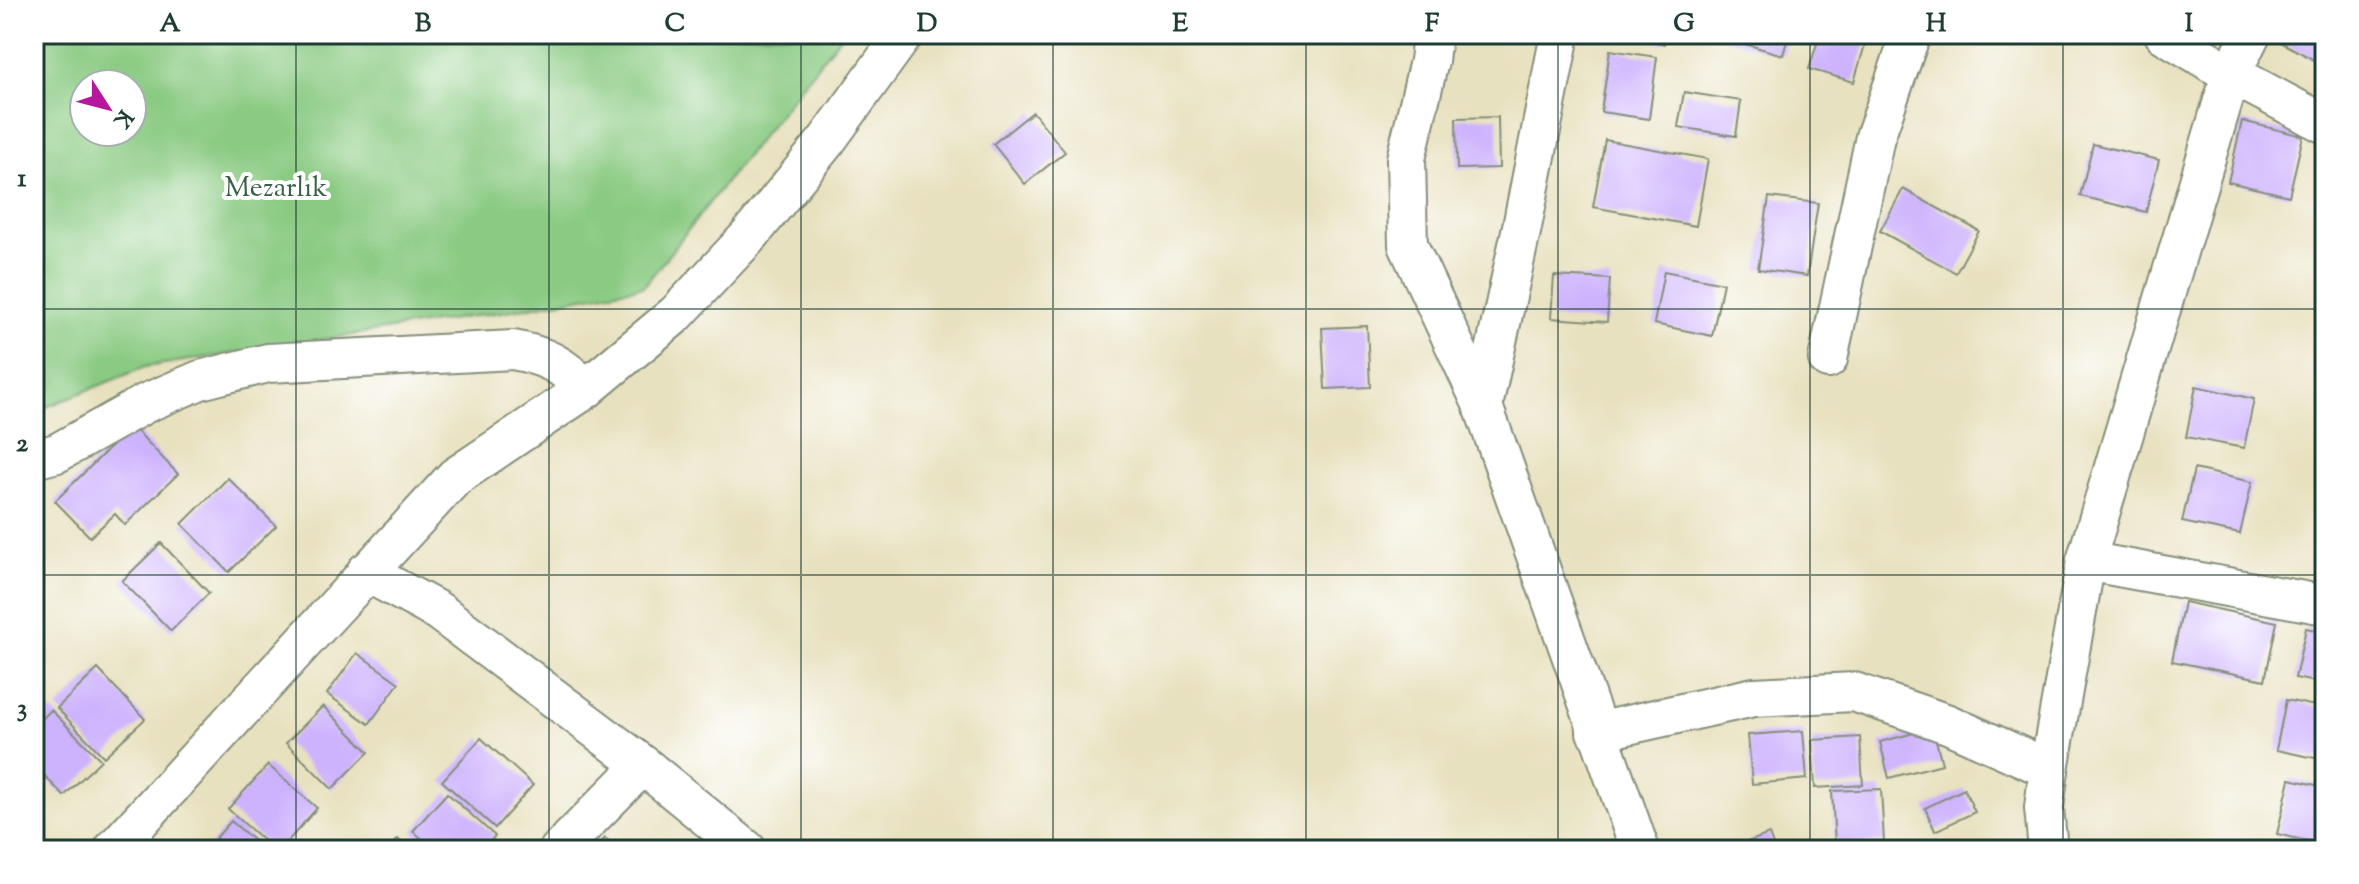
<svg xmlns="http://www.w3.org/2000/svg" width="2359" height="884" viewBox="0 0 2359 884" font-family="'Sorts Mill Goudy',serif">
<rect width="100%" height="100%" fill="#fff"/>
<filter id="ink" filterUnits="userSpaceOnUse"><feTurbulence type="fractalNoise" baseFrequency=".0125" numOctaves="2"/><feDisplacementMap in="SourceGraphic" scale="16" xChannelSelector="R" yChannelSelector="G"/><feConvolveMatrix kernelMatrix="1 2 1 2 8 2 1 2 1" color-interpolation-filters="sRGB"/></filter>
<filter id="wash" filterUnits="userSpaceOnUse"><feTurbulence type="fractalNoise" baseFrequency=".006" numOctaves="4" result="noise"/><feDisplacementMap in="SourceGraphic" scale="32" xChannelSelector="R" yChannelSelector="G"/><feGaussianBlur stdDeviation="1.8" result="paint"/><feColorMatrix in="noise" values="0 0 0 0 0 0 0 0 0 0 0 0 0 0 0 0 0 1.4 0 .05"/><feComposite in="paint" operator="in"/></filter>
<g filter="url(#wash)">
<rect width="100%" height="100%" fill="#e8e1bf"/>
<path fill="#8aca82" stroke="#54845b" stroke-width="2" fill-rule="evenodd" d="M34,34H842L644,286L507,311L145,367L34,412ZM84,84H132V132H84Z"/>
<g id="blocks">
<g fill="#cdb2fd">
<polygon points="1632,34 1667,34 1664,44"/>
<polygon points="1711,34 1789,34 1783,55"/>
<polygon points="1820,34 1853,34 1867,38 1854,82 1809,69"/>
<polygon points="2266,34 2325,34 2325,40 2314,60"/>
<polygon points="1610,50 1657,57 1649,119 1601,112"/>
<polygon points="1684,92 1741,101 1736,136 1678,127"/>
<polygon points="1033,112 1065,152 1025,184 993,144"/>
<polygon points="1498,117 1499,168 1457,169 1456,118"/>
<polygon points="2242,121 2303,136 2289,196 2228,182"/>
<polygon points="1605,140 1708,159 1696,226 1593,207"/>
<polygon points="2093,144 2159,160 2146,212 2080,196"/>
<polygon points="1903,189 1979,231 1956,273 1880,231"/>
<polygon points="1769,197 1818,203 1807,276 1758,269"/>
<polygon points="1664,271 1723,283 1712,336 1654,324"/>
<polygon points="1554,276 1610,279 1607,322 1551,318"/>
<polygon points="1367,326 1370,387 1325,389 1322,328"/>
<polygon points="2196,386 2254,399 2244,448 2186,437"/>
<polygon points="132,426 178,474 125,525 115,514 90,537 55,501"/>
<polygon points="2194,469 2252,482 2240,534 2182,522"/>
<polygon points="228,478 276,526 229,572 182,524"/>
<polygon points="161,543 209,593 171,631 122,581"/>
<polygon points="2184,602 2277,622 2265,680 2172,661"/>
<polygon points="2306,628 2325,632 2325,684 2295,678"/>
<polygon points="357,653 399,683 369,724 327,694"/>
<polygon points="98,669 145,719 104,757 57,708"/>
<polygon points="2286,700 2325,708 2325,760 2276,750"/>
<polygon points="323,706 369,752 332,789 286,743"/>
<polygon points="51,710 101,760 64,796 34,765 34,727"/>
<polygon points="1933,728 1942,764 1889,778 1880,742"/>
<polygon points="1803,731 1807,779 1752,784 1748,735"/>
<polygon points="1860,737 1863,785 1815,788 1812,740"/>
<polygon points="481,738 533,785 495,828 442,781"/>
<polygon points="268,765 317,808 280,850 274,850 228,809"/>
<polygon points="2290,779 2325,787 2325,845 2277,834"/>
<polygon points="1881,789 1884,842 1835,845 1832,791"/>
<polygon points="1964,789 1975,812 1935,831 1925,808"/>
<polygon points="447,793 495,836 483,850 435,850 413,831"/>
<polygon points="231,821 265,850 209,850 207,848"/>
<polygon points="1769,834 1775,850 1726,850"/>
<polygon points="605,838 619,850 595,850"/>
<polygon points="398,839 408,850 386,850"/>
</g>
</g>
</g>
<g filter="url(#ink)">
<use href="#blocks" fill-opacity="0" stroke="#848f7a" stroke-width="2"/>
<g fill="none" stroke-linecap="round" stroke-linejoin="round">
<g stroke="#848f7a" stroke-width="42">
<g id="minor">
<polyline points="1432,34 1429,61 1406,159 1408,245 1483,406 1640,850"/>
<polyline points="2164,34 2231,74 2325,124"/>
<polyline points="1828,359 1875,137 1911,34"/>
<polyline points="1483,406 1522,227 1560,34"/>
<path d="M34,459L57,453L146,403L200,380L268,363L513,350C546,356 562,364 586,389"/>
<polyline points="2086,561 2325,605"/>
<polyline points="366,572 438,611 643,765 747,850"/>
<polyline points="1596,732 1754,697 1854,692 1948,724 2049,769"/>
<polyline points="113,850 455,477 586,389 676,314 750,235 827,140 904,34"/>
<polyline points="559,850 643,765"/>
<polyline points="2048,850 2044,808 2049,769 2086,561 2231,74 2251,34"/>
</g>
</g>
<use href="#minor" stroke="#fff" stroke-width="38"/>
</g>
</g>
<path fill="none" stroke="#1f3d34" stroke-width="2" stroke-opacity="0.55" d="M296,34V850M549,34V850M801,34V850M1053,34V850M1306,34V850M1558,34V850M1810,34V850M2063,34V850M34,309H2325M34,575H2325"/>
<g text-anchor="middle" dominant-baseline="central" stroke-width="8" stroke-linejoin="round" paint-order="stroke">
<g font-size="28" fill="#3a6048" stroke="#fff">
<text x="276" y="189">Mezarlık</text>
</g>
</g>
<rect width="2359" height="884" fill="none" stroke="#fff" stroke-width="88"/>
<g transform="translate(108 108) rotate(126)"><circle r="38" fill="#ffffff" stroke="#a5b1ae" stroke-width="2"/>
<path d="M0-6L14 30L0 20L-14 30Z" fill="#b5179e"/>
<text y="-12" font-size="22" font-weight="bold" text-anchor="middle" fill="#1f3d34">K</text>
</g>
<rect x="44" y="44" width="2271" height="796" fill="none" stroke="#1f3d34" stroke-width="3"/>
<g font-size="26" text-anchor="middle" font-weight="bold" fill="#1f3d34">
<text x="170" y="31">A</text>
<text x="423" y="31">B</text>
<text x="675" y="31">C</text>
<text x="927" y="31">D</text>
<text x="1180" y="31">E</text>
<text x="1432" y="31">F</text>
<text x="1684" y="31">G</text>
<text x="1936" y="31">H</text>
<text x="2189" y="31">I</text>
<text x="22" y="186">1</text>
<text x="22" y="451">2</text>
<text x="22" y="716">3</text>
</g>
</svg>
